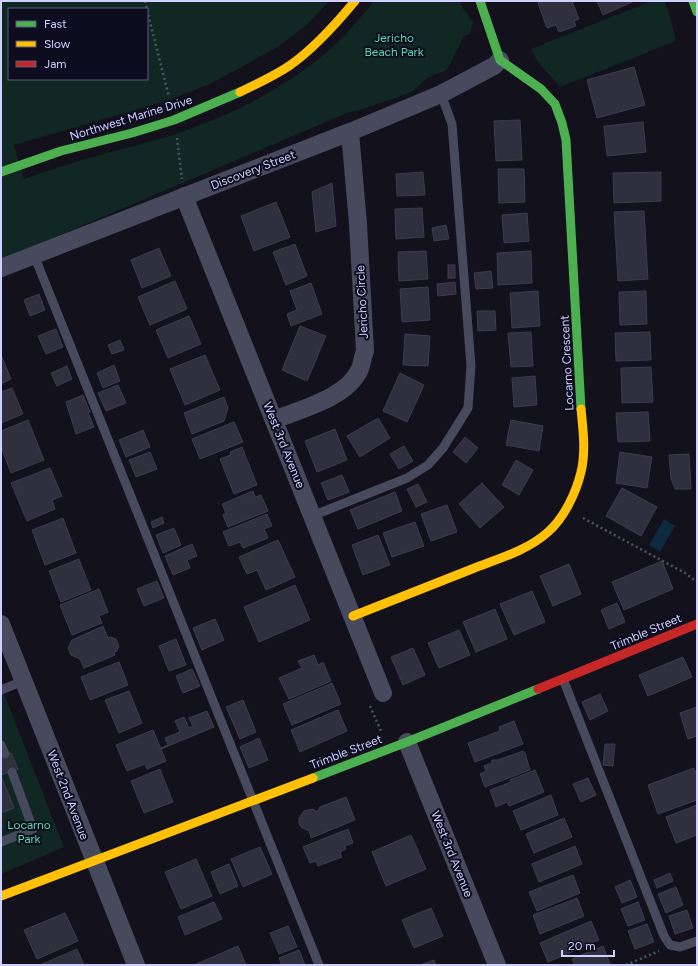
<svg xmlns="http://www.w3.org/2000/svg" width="698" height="966" viewBox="0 0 698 966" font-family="Figtree,sans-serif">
<rect width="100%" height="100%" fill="#12111c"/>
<g fill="#112724" fill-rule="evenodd">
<path d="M1,1H329L308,24L276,48L212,83L170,100L14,145L24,179C47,171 70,163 93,157C121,149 148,143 175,134C233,115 290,86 336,44C350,31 361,16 374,1H460L462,7L473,22L470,34L464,36L447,70L427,78L412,92L360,110L347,113L1,260ZM9,9H147V79H9Z"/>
<polygon points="652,1 664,1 669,12 676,41 560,87 538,62 531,49"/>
<polygon points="1,686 64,847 1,874"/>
</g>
<polygon fill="#0e2940" points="664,519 675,526 660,552 649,545"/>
<g fill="#302f3e" stroke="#3d3c50">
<polygon points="544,1 572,1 579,19 574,21 576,26 559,32 556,25 547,28 538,3"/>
<polygon points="597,1 632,1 632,2 603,15"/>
<polygon points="634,67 645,105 597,118 587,80"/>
<polygon points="520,120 522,160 496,161 494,121"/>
<polygon points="643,122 646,152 607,156 604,126"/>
<polygon points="498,169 524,169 525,202 499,203"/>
<polygon points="423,172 425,195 397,196 396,174"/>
<polygon points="661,172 661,201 614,203 613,173"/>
<polygon points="332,183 336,226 316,232 312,192"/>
<polygon points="276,202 290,237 254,251 241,216"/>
<polygon points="422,208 424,237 396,239 395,209"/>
<polygon points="644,211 648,279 618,281 614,212"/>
<polygon points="527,213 529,241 504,243 502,215"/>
<polygon points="446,225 449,239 434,241 432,228"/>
<polygon points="295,244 307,276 286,285 273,252"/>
<polygon points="159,248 171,276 142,288 131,260"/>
<polygon points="426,251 428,279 399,281 398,252"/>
<polygon points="531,251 532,283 498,285 497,253"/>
<rect x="448" y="265" width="7" height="13"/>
<polygon points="491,271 493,288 476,289 474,273"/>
<polygon points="175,281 187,309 150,325 138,297"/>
<polygon points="455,282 456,294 438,296 437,284"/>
<polygon points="311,283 322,314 291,326 287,314 297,310 290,291"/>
<polygon points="428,287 430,320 402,322 400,289"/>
<polygon points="538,291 540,326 512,328 510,293"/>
<polygon points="646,291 647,324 620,325 619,292"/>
<polygon points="39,294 45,310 30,316 24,300"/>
<polygon points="477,311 495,311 496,330 478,331"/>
<polygon points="189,316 201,344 168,358 156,330"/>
<polygon points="300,326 326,336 307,381 282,370"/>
<polygon points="56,329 63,347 46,354 38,336"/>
<polygon points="531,332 533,366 511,367 508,333"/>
<polygon points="650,332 651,360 616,361 615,333"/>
<polygon points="405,334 430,336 428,366 403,365"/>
<polygon points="120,340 124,350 112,354 108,345"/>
<polygon points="1,355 11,379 1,384"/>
<polygon points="205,355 220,390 185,405 170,369"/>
<polygon points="114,365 120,381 103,388 97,373"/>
<polygon points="67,366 72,379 57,386 51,373"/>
<polygon points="651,367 653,402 622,403 621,368"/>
<polygon points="400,373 424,385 407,422 383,411"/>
<polygon points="535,376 537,405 514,407 512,378"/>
<polygon points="118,385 126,403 106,411 98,393"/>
<polygon points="12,388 23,414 1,423 1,392"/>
<polygon points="83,395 90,412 88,412 94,427 76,434 66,402"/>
<polygon points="224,397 228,408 224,421 192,434 184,413"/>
<polygon points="648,412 650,441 618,442 616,413"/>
<polygon points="378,418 390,438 360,457 347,436"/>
<polygon points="28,420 44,460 11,473 1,447 1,431"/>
<polygon points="511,420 543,426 539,451 506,445"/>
<polygon points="234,422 243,442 200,459 192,439"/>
<polygon points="335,429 347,460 317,472 305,441"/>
<polygon points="143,430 150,447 126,457 119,440"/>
<polygon points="465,437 478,448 466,463 453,452"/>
<polygon points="404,446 413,461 399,469 390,454"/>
<polygon points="242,447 257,485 234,494 220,459 231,455 230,452"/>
<polygon points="150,452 157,469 136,477 129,460"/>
<polygon points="620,452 652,457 647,488 616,483"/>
<polygon points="689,454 691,489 675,489 671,479 669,455"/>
<polygon points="516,460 533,470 519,495 502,485"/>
<polygon points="50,468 62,496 52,500 55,509 27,521 11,483"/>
<polygon points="342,475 349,492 328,500 321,483"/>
<polygon points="482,483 504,507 480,528 459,504"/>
<polygon points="418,484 427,502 416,507 407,489"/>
<polygon points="622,488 657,507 641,536 606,516"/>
<polygon points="253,491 255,497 261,495 268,511 228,527 223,515 226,513 222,504"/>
<polygon points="395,492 402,511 358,529 350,510"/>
<polygon points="447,505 457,532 431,541 421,514"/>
<polygon points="267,514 272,526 264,529 268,538 243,548 240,542 229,546 223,532"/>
<polygon points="162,517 164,523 153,528 151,522"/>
<polygon points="63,518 76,553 45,565 32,530"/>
<polygon points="415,522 424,546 392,557 383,533"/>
<polygon points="174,528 181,545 163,553 156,535"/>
<polygon points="378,535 390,565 363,575 352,545"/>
<polygon points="278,540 295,577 266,590 257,570 247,574 239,557"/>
<polygon points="192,544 197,556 187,560 190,568 173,575 165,556"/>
<polygon points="79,559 91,590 61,602 49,571"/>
<polygon points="662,561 673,589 624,610 612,582"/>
<polygon points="569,564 581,594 553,606 540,576"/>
<polygon points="157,581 164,598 144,606 137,589"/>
<polygon points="295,585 310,620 259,642 244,607"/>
<polygon points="99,589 108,612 99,616 102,623 72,635 60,605"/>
<polygon points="532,591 545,622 514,635 500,604"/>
<polygon points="617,603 625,622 609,629 601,610"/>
<polygon points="495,609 507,639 476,652 463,622"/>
<polygon points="215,619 224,640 202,650 193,628"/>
<polygon points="103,626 108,638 111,637 116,639 119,646 117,651 114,652 115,655 84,668 80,659 71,655 68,648 72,640"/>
<polygon points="459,630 470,655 439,668 428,643"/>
<polygon points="176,639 186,665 169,671 159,646"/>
<polygon points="413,648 425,675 403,685 391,657"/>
<polygon points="314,655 318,665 323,662 331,681 289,699 279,678 302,668 298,661"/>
<polygon points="683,657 692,677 648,696 639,675"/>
<polygon points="119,662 128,685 90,700 81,677"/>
<polygon points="192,669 200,686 183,693 176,676"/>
<polygon points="332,683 341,704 292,725 283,704"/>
<polygon points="129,691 142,723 119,733 105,700"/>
<polygon points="600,694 608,711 590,720 582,702"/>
<polygon points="243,700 256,732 240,739 226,707"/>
<polygon points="697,707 697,736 688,739 680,713"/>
<polygon points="338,710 347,731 300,752 291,730"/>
<polygon points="207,711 214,727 161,749 161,748 168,745 165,738 180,732 175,721 184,717 189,728 193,726 189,718"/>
<polygon points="514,721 523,744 475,762 468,743 500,731 499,727"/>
<polygon points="153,730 166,761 147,769 145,764 127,771 116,745"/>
<polygon points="259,738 268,760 249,768 240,747"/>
<polygon points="605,744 615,744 613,766 603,765"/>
<polygon points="523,751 524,753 525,753 530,770 485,787 480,774 486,771 484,766 492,763 492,760 498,760"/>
<polygon points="11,753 18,769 1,775 1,757"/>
<polygon points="694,768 697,776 697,800 658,814 648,785"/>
<polygon points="160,769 173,802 144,813 131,781"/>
<polygon points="535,770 544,792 509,806 507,802 496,807 490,790 511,782 510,780"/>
<polygon points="1,776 14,808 1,813"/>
<polygon points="588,778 596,795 581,802 573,784"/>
<polygon points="551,795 558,815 521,830 513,811"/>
<polygon points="346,797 355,820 311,838 309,831 301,827 299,823 299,818 304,811 313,809 317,812 320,807"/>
<polygon points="697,805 697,835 676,843 666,817"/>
<polygon points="564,818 572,837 534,853 526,834"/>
<polygon points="348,829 353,843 345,846 346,849 340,852 342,857 318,866 316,861 310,863 303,847"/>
<polygon points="411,835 426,869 386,886 372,852"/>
<polygon points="575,846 582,864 539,882 532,864"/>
<polygon points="260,847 272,874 243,887 231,859"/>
<polygon points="196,859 212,896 181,909 165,872"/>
<polygon points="229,864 238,886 220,894 211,872"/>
<polygon points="670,873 673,881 657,888 654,880"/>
<polygon points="573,875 580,893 537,911 529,892"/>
<polygon points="630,880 637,897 622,903 615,887"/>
<polygon points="676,887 683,905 666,913 658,894"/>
<polygon points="577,898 584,916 540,934 533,915"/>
<polygon points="214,902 222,919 185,935 178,917"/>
<polygon points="638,902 645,920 628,926 621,909"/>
<polygon points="431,908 443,936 414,948 402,920"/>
<polygon points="687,910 693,928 675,934 669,916"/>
<polygon points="65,913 78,941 37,959 24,930"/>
<polygon points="591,921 599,940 548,962 540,943"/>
<polygon points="647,924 654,942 635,949 628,931"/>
<polygon points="288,926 297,947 279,954 270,933"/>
<polygon points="238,946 246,965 194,965"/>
<polygon points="603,946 610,964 575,965 572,959"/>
<polygon points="77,949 84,965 40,965"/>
<polygon points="299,950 305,965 282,965 279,958"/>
<polygon points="434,960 436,965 420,965"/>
</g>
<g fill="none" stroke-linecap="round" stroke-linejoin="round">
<g stroke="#485860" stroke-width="2.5" stroke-dasharray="2 3" stroke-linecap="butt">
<polyline points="145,1 147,9"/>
<polyline points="147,10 169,97"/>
<polyline points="177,138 182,179"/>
<polyline points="583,518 685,573 697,582"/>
<polyline points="370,706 381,731"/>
<polyline points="626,965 659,951"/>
</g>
<g stroke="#47495d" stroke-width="9">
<polyline points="34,255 319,965"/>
<polyline points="312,516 407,478 428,465 443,448 468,408 471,366 452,124 441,94"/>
<polyline points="563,679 664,936 670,945 680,947 697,941"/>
<polyline points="1,690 23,681"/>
<polyline points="1,745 5,754"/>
<polyline points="1,842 33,829 12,772"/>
</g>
<g stroke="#47495d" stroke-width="18">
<polyline points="184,196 383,693"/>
<polyline points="1,268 350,132 441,94 494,66 500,60"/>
<path d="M274,420C301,409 347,398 360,369C362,363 363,356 365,351L358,224L350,132"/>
<polyline points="1,624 136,965"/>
<polyline points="407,742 497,965"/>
</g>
<g stroke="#4caf50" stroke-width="9">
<polyline points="480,1 500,60 541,89 555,104 562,123 566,140 581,409"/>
<polyline points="693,1 697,12"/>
<polyline points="1,172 61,151 132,133 174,120 240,92"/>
<polyline points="313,778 407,742 538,689"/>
</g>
<g stroke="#ffc107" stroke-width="9">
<path d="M240,92C257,84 274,76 289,66C314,49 336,24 355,1"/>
<path d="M353,616C393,600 432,585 472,569C497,559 527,551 548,532C564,518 576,493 581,472C586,452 583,429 581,409"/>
<polyline points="1,896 313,778"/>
</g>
<polyline stroke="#c62828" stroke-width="9" points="538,689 697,624"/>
</g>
<g text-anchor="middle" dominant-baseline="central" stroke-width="4" stroke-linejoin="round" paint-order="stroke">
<g font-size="12" fill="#5ddba8" stroke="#0e0d20">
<text x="394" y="38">Jericho<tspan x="394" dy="14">Beach Park</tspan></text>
<text x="29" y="825">Locarno<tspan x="29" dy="14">Park</tspan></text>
</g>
<g font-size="12" fill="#ced0fd" stroke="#0e0d20">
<text transform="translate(131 118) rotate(-17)">Northwest Marine Drive</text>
<text transform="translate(253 170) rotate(-21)">Discovery Street</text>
<text transform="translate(362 302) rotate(-93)">Jericho Circle</text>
<text transform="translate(567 363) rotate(-93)">Locarno Crescent</text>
<text transform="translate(284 445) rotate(68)">West 3rd Avenue</text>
<text transform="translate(646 632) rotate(-23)">Trimble Street</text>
<text transform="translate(346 752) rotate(-21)">Trimble Street</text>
<text transform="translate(68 795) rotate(69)">West 2nd Avenue</text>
<text transform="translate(452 854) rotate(68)">West 3rd Avenue</text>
</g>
</g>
<rect width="698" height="966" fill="none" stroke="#ced0fd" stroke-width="4"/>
<rect x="8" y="8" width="140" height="72" fill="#0e0d20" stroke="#5b5b78"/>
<rect x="16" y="21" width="20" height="6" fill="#4caf50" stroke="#5b5b78"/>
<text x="44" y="28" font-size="12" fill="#ced0fd">Fast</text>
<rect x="16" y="41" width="20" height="6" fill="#ffc107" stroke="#5b5b78"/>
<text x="44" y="48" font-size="12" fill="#ced0fd">Slow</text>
<rect x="16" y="61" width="20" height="6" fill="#c62828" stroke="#5b5b78"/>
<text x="44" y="68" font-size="12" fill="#ced0fd">Jam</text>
<path d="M562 950v6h52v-6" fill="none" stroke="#ced0fd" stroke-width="2"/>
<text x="568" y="950" font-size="12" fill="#ced0fd" stroke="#0e0d20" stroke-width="3" paint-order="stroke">20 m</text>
</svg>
